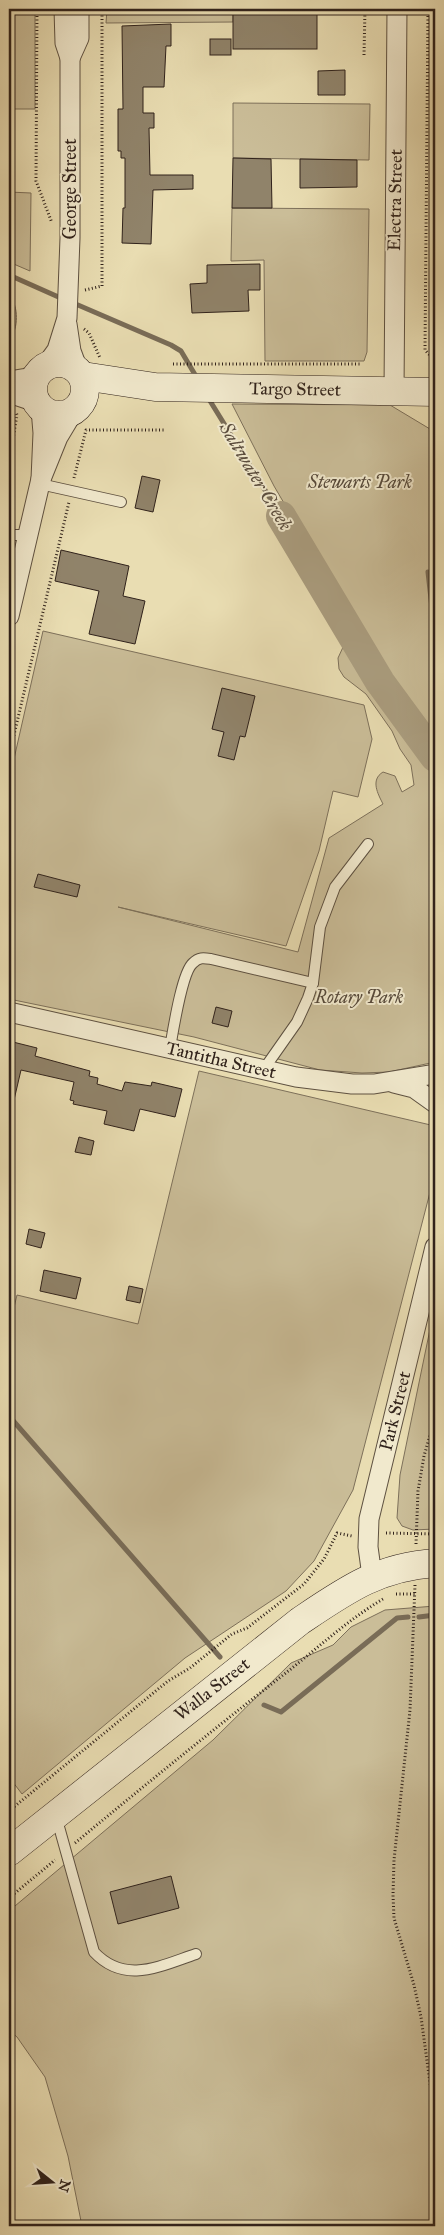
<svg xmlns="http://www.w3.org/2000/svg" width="444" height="2235" viewBox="0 0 444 2235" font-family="'IM FELL Great Primer',serif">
<rect width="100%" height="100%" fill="#e9ddb2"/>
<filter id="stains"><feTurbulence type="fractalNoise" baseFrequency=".004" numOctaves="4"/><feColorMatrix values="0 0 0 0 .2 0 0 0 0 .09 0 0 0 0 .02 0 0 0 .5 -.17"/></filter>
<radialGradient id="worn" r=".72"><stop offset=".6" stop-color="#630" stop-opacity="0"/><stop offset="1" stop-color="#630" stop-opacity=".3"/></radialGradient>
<g fill="#cabd98" stroke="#7d705a">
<rect x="9" y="9" width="26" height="100"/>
<polygon points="107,9 233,9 233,22 106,23"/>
<polygon points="233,103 370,104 369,160 233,158"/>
<polygon points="9,192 31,193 30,271 9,262"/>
<polygon points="232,208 369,209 367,352 364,361 265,361 264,260 231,261"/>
<path d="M9,294C19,308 19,327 9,341Z"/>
<path d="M232,404L390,405L435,432V1062L389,1072L362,1073L320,1070L194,1037L9,999V781L43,631L364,705L372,739L358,797L333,791L319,851L286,946L118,907L298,952L329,838L383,804C378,794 370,780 383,772L395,776L402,792L414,785L411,765L400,749L392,731L366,694L344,677L339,669L338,658L344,645L354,650L358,656L405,736L422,754L432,744L367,645L274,486Z"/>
<polygon points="199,1071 435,1126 435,1173 353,1490 314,1561 286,1591 185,1658 22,1794 9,1777 9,1328 17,1295 138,1324"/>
<polygon points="435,1305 435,1529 413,1530 402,1526 397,1518 400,1475"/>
<polygon points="435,1606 435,2226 82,2226 68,2156 45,2077 17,2037 9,2030 9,1911 213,1740 291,1663 333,1645 351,1627 385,1610"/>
</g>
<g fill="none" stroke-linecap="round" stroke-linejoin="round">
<g stroke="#796c57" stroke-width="5">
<polyline points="9,275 63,299"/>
<polyline points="71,302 171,345 181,351 197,378"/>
<polyline points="207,396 281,516"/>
<polyline points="428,572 435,635"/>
<polyline points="9,1416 220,1657"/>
<polyline points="419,1617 435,1615"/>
<polyline points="264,1705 281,1712 397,1618 408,1617"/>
</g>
<polyline stroke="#aa9d7f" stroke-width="30" points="281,516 380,682 435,757"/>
</g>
<g fill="#90836a" stroke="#30221b">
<rect x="233" y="9" width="84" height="40"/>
<polygon points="171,24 171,46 166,46 164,87 143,87 143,113 154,113 154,128 149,128 150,175 193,175 193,189 153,190 151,244 122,243 123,208 125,208 125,158 121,158 121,151 118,151 118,109 123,109 122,26"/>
<rect x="210" y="39" width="21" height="16"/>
<polygon points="345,70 345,95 318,95 318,71"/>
<polygon points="233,158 271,159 272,208 232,208"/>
<polygon points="300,159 357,160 357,187 300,188"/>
<polygon points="260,264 260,290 248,290 249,311 192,313 190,284 207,283 207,265"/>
<polygon points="142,476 160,480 153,512 135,508"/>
<polygon points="61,550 129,566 123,596 145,601 135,644 89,634 99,591 55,581"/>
<polygon points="222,688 255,696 245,737 240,736 234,760 218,756 224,732 212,729"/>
<polygon points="38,874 80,885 77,897 34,887"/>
<polygon points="216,1007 232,1011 228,1027 212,1023"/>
<polygon points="9,1041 37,1048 35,1056 90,1071 89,1076 98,1078 97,1084 122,1091 125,1082 151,1086 152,1082 182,1089 175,1117 140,1109 134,1131 104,1124 107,1111 73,1104 74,1101 70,1100 74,1082 21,1070 14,1100 9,1099"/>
<polygon points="79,1137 94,1141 91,1155 75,1152"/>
<polygon points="29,1229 45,1233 41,1248 26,1244"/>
<polygon points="44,1270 81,1278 76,1299 40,1291"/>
<polygon points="129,1286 143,1289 140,1303 126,1300"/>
<polygon points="171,1876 179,1908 118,1924 110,1892"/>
</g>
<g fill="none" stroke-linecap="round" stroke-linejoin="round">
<g stroke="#5e5141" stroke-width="12">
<g id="lane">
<polyline points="40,484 121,502"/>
<polyline points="9,535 28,535"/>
<path d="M170,1048C173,1031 182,972 193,963C199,957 204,958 211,959L313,983"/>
<polyline points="264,1069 297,1022 308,998 313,983 320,927 335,887 368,844"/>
<path d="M56,1816L94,1952C125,1985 160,1966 196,1954"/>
</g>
</g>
<g stroke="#5e5141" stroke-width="21">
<g id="street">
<polyline points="70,58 79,38 79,9"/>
<polyline points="67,324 71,351 78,370"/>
<polyline points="44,368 57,350 67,318 70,238 70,58 65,43 64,9"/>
<polyline points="9,381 27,378 39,372"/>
<polyline points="394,391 397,9"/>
<polyline points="9,393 36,402"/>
<polyline points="41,409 43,433 41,479 58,437 73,412"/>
<polyline points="9,616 41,479"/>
<polyline points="9,1012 296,1077 352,1084 374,1084 435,1074"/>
<polyline points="394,1083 414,1088 435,1103"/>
<polyline points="372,1576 368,1547 369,1519 435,1247"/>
</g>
</g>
<g stroke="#30221b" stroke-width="29">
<g id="secondary">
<circle cx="59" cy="389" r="26"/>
<polyline points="83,376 155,387 435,392"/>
<path d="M9,1852L300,1621C346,1590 378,1567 435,1563"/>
</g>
</g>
<g stroke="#30221b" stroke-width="3" stroke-dasharray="1 2.5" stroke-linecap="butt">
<polyline points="37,9 36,181 52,223"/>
<polyline points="428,9 425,350 435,361"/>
<polyline points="364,55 365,9"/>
<polyline points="85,290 102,286 102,9"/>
<polyline points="84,329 89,333 100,358"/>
<polyline points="173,364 360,364"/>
<polyline points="9,463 17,415 16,412"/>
<polyline points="74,478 86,430 165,430"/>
<polyline points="9,756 69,502"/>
<polyline points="386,1533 435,1534"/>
<polyline points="416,1544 418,1491 424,1456 435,1418"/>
<polyline points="415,1585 410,1710 394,1860 393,1895 394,1918 414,1985 421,2017 435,2119"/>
<polyline points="396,1594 415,1594"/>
<polyline points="9,1811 168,1681 190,1668 232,1634 247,1628 304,1584 324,1559 337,1533 352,1536"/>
<path d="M75,1843C145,1785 215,1728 287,1672C319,1647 349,1619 383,1599"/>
<polyline points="9,1898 55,1860"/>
</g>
<use href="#lane" stroke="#f1e9cd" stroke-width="10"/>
<use href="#street" stroke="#f1e9cd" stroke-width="19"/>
<use href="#secondary" stroke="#f1e9cd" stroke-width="28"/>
</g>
<g text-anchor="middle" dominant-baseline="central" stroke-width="4" stroke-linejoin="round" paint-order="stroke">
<g font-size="18" fill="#30221b" stroke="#f1e9cd">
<text transform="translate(70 189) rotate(-90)">George Street</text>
<text transform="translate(395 200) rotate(-89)">Electra Street</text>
<text transform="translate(295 389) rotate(1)">Targo Street</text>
<text transform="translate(221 1060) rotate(13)">Tantitha Street</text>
<text transform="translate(395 1411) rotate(-76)">Park Street</text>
<text transform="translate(212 1689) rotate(-38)">Walla Street</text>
</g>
<g font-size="18" font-style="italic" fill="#56493a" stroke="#f1e9cd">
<text x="360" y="482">Stewarts Park</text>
<text x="359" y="997">Rotary Park</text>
</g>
<g font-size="19" font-style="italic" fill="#5b4d3e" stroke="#f1e9cd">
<text transform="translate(256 476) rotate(59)">Saltwater Creek</text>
</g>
</g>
<rect width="444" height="2235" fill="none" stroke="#e9ddb2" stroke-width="30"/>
<rect x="10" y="10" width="424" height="2215" fill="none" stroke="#30221b" stroke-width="2.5"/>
<rect x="15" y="15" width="414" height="2205" fill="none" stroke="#30221b"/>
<g transform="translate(52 2182) rotate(107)" stroke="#f1e9cd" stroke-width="4" paint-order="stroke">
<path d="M0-4L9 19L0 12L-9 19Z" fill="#30221b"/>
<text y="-8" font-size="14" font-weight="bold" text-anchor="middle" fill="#30221b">N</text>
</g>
<rect width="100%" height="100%" filter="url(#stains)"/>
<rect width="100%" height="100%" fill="url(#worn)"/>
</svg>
